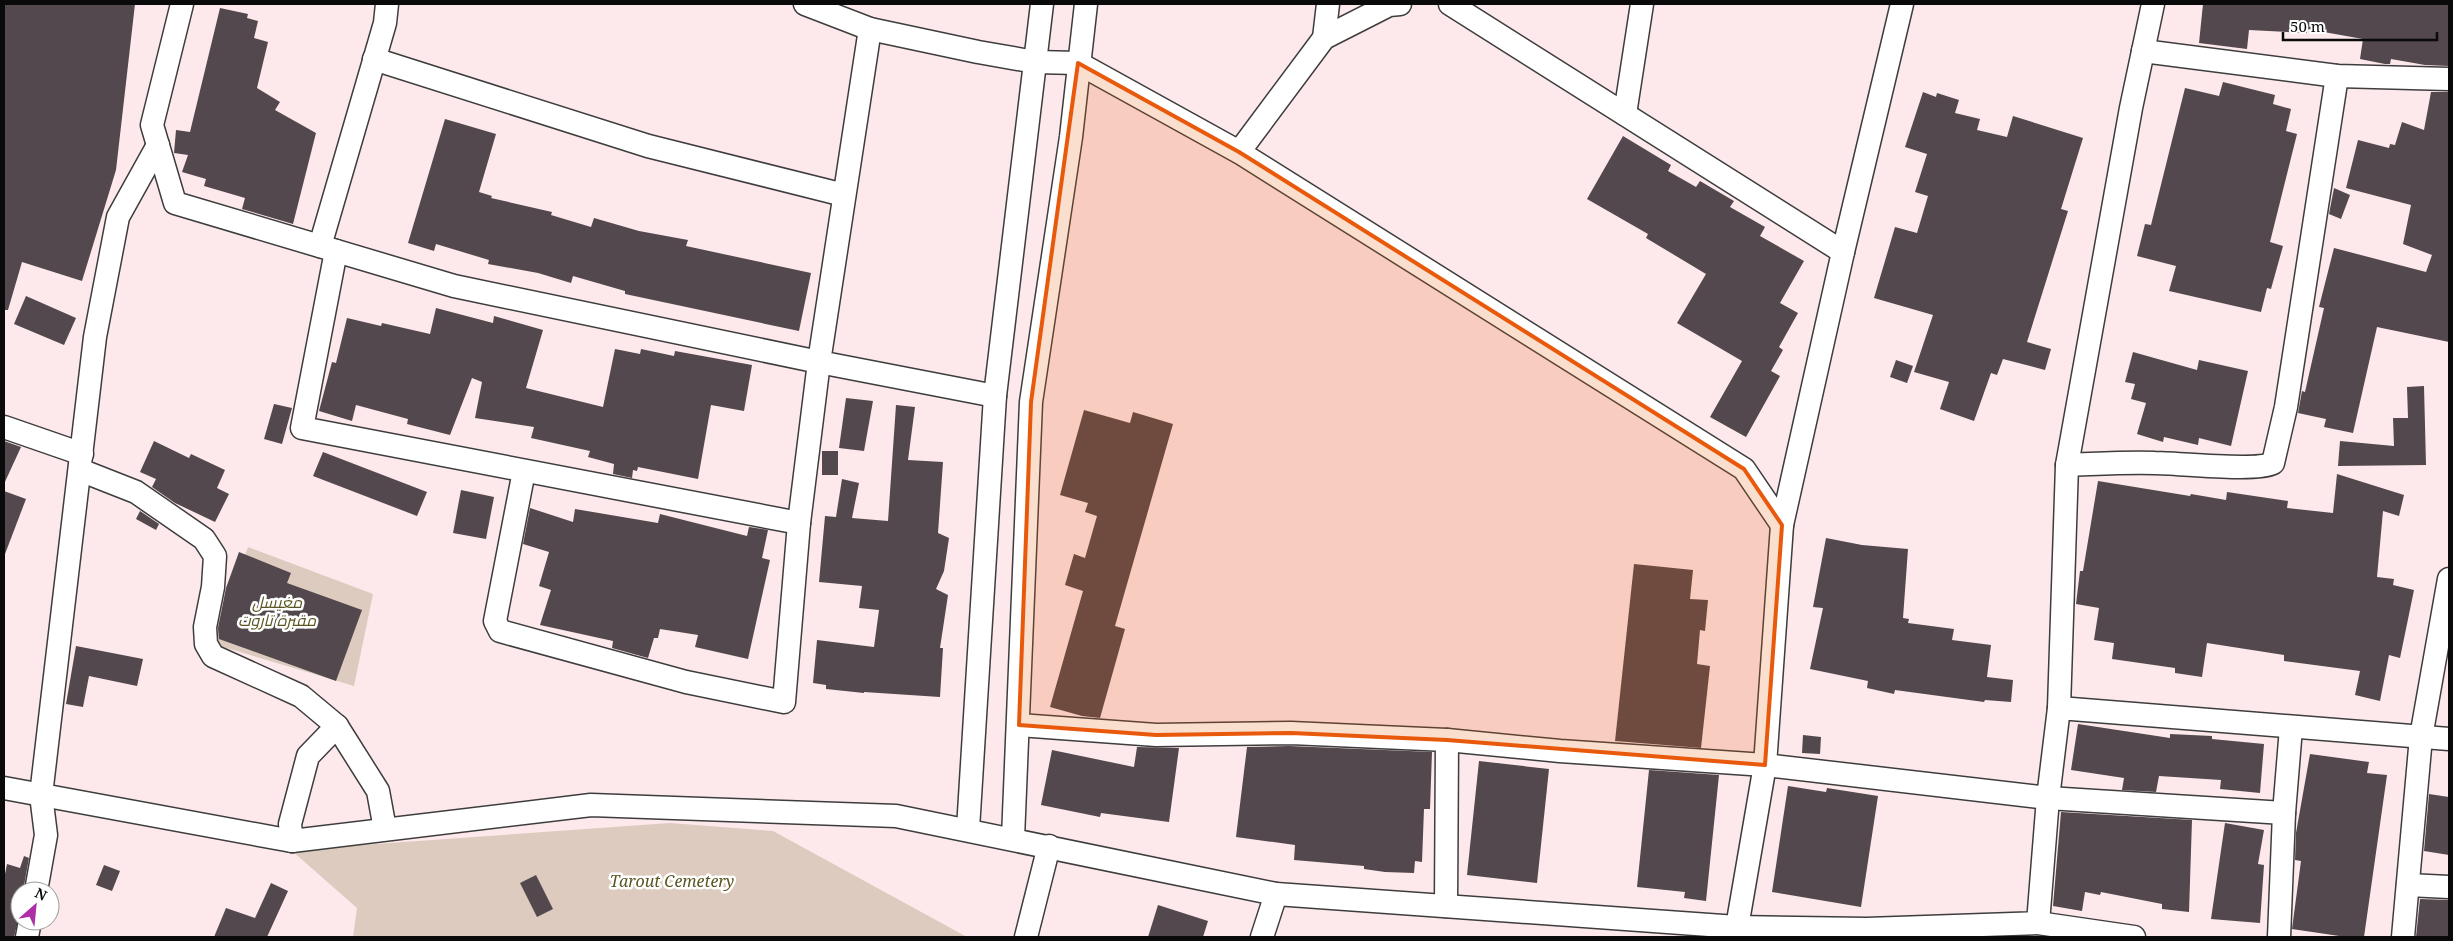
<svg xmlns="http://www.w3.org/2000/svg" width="2453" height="941" viewBox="0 0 2453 941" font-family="'Noto Serif',Cairo,serif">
<rect width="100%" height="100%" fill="#fde9eb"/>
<g fill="#dccbbe">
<polygon points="248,547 373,594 354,686 210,643"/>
<polygon points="670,823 773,831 967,937 353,937 357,908 291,850"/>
</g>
<g fill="#52484d">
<polygon points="4,4 135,4 116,170 82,281 22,262 8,310 4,310"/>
<polygon points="2203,4 2449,4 2449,66 2425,65 2391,59 2390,64 2385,64 2360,59 2363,39 2307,29 2307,33 2249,30 2247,49 2199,43"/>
<polygon points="220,8 248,14 247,18 258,21 254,38 268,42 257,88 280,102 275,110 316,133 293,224 242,209 245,198 204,186 206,179 182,172 188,155 174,153 176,130 190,132"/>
<polygon points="2223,82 2275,95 2273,104 2291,109 2286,131 2297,134 2270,242 2283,246 2271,289 2267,288 2261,312 2169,291 2176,266 2137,256 2145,224 2151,225 2185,88 2219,96"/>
<polygon points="1923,92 1936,97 1937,93 1959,100 1955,113 1980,119 1977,130 2007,137 2013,116 2083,138 2061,209 2068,211 2027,342 2051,349 2045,370 2003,359 1997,375 1991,373 1974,421 1940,409 1949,382 1914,372 1933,315 1874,298 1895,227 1917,233 1928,196 1915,192 1927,154 1905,147"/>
<polygon points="2431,92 2449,92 2449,342 2377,327 2353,433 2324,427 2326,419 2298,413 2302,391 2305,392 2324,308 2319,307 2334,248 2426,272 2432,255 2403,244 2411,205 2346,188 2358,140 2389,148 2390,144 2395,145 2402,122 2424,130"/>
<polygon points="445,119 496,134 479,192 492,196 491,198 552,212 551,215 591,227 594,218 639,231 688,240 686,246 811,273 799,331 625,294 625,291 573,276 571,283 538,273 488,264 489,260 436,244 434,251 408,243"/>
<polygon points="1623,136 1671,165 1668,171 1696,187 1700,181 1734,201 1730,207 1765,227 1760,236 1804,261 1780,303 1798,313 1779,347 1783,350 1771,371 1780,376 1746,437 1710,417 1742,361 1677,323 1706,274 1646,238 1648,234 1587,199"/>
<polygon points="2334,188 2350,195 2341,219 2329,214"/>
<polygon points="26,296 76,318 64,345 14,324"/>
<polygon points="436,308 493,323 494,316 543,330 526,388 603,407 615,349 640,354 641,349 674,356 675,351 752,365 744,411 711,405 698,479 638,467 637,471 633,470 632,478 613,474 614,464 588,457 590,451 531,438 534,427 475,418 482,382 472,378 450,435 407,424 408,419 356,405 352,421 319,411 332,362 336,363 347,318 381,326 382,323 430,334"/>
<polygon points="2133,352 2197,370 2199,360 2248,371 2231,446 2199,438 2198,445 2164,437 2163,442 2137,434 2146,403 2131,399 2135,384 2125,382"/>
<polygon points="1896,360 1913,366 1907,383 1890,377"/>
<polygon points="2424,386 2426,465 2338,466 2340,441 2394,446 2393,418 2408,418 2407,387"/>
<polygon points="846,398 873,401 864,451 839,448"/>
<polygon points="274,404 292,408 282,444 264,439"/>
<polygon points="896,405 915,407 908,460 943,462 938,533 949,538 944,571 936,589 948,595 940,648 943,648 940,697 864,692 864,693 826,689 826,685 813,683 817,640 874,647 879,610 859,608 862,586 819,582 825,516 836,517 842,479 859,483 852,518 888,521"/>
<polygon points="1084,410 1130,423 1133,412 1173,424 1115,626 1125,629 1100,718 1082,716 1050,707 1083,591 1065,585 1074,554 1085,558 1097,516 1085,512 1088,503 1060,495"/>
<polygon points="4,441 21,447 4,484"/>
<polygon points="154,441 189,458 191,454 225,470 217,488 229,494 215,522 175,503 152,487 156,479 140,472"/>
<rect x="822" y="451" width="16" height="24"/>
<polygon points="323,452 427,492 417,516 313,476"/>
<polygon points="2337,474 2404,495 2399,516 2383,511 2377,577 2394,579 2393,585 2414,590 2400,658 2389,655 2380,701 2355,695 2360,671 2284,661 2284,655 2207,643 2202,677 2175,673 2175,668 2112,659 2114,643 2094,640 2099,608 2076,604 2080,571 2083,571 2098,481 2190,496 2191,494 2226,500 2227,492 2288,501 2287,508 2333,513"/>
<polygon points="461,490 494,497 486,539 453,533"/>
<polygon points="4,491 26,499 5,554 4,553"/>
<polygon points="530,508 573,522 575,509 658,523 660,514 747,536 749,527 768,530 762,558 770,560 748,659 695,647 698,635 660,629 658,638 654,638 648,658 612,648 613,641 540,625 551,590 539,586 549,552 523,544"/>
<polygon points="140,511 159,524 156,530 136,519"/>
<polygon points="1826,538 1862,545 1908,549 1903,618 1909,619 1908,623 1954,629 1952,640 1991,645 1987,677 2013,680 2011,702 1985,700 1984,702 1895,690 1894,694 1867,688 1868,681 1810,669 1823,608 1813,607"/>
<polygon points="239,552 291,573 287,583 362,610 336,681 219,639 218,628 226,588"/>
<polygon points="1634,564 1693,570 1690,599 1708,600 1705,631 1700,630 1697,664 1710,666 1701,748 1615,741"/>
<polygon points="76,646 143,659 137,686 89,676 83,707 66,704"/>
<polygon points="2078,724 2170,738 2170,734 2212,736 2212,739 2264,744 2260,793 2220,789 2221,780 2159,776 2156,792 2122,790 2124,778 2071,770"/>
<polygon points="1803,735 1821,737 1820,754 1802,753"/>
<polygon points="1289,746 1432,752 1430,809 1424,809 1422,862 1415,861 1414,873 1385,872 1364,869 1364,866 1294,860 1295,845 1236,837 1247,747"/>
<polygon points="1137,747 1179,748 1169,822 1101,813 1100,817 1041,805 1052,750 1134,767"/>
<polygon points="2310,754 2369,762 2367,773 2387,775 2364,937 2346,937 2292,929 2301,861 2295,860 2296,833"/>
<polygon points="1479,761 1549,769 1537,883 1467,875"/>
<polygon points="1649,770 1719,775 1706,901 1684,898 1685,892 1637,887"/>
<polygon points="1788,786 1826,792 1827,788 1878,796 1861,907 1772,892"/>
<polygon points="2429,794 2449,797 2449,855 2424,851"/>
<polygon points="2061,812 2192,820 2189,912 2162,909 2162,904 2101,892 2100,895 2085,892 2082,911 2053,906"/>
<polygon points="2225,823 2264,830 2258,864 2264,865 2260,923 2211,919"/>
<polygon points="24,856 29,858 23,891 20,891 20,913 14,937 4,937 4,879 7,864 20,868"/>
<polygon points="104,865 120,871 112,891 96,885"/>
<polygon points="536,875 553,909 537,917 520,883"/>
<polygon points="271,883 288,891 267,937 214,937 226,908 255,918"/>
<polygon points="2420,899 2449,900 2449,937 2416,937"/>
<polygon points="1158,905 1208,921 1203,937 1148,937"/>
</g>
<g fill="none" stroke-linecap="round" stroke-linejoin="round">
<g stroke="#3d3d3d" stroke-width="25">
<g id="minor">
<polyline points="182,4 152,125 175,203 454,286 819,362 799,523 784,702 686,682 500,631 495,621 524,471"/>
<polyline points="805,4 870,29 978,52 1035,62 1078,63 1239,152 1744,469 1782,525 1765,765 1737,927"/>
<polyline points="1450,4 1843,252 1782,525"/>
<polyline points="870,29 819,362 995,396"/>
<polyline points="1324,38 1328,4"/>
<polyline points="2143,51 2337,76 2449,79"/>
<polyline points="374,59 648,146 844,195"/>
<polyline points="1625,114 1642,4"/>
<polyline points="1239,152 1324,38 1389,5 1400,4"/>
<polyline points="320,246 385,23 387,4"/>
<polyline points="336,251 302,428 799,523"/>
<polyline points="1843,252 1902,4"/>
<polyline points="4,427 82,454"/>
<path d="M2067,465C2097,464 2126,462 2155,463C2178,463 2257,472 2273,463L2286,407L2337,76"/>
<polyline points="80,470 136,492 204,539 215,556 213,587 205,627 206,644 213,656 301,696 337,726 378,791 385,829"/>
<polyline points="2059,708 2067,465 2131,108 2153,4"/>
<polyline points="1019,725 1156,735 1291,733 1447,740 1560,751 1765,765 2048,798 2284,813"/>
<polyline points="4,788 292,841 591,805 896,816 1276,894 1737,927 1867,929 2038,923 2048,798 2059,708 2449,739"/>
<polyline points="968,829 995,396 1042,4"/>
<polyline points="1013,838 1031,402 1071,137 1086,4"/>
<polyline points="292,841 290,824 308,756 337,726"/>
<polyline points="2408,885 2449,887"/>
<polyline points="36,891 46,835 41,795 95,337 118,217 158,145"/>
<polyline points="1446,906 1447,740"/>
<polyline points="2038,923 2134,937"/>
<polyline points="27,937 30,921"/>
<polyline points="1026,937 1049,846"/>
<polyline points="1262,937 1276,894"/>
<polyline points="2279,937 2284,813 2291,728"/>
<polyline points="2403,937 2421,737 2449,579"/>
</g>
</g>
<use href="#minor" stroke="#fff" stroke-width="22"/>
</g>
<path fill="#e8590c" fill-opacity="0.2" stroke="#e8590c" stroke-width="4" stroke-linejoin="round" d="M1078,63L1239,152L1744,469L1782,525L1765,765L1447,740L1291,733L1156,735L1019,725L1031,402Z"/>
<g text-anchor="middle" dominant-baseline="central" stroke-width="5" stroke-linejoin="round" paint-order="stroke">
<g font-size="16" font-style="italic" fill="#5b5521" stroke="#fff">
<text x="277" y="602">مغيسل<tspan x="277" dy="18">مقبرة تاروت</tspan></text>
<text x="672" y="881">Tarout Cemetery</text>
</g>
</g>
<rect width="2453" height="941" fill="none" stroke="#0a0a0a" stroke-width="10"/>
<g transform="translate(35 906) rotate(27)"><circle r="24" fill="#ffffff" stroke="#9d9d9d"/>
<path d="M0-4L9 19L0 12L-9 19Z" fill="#ad2fa6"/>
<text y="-8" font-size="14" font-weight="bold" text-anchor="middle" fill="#0a0a0a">N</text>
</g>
<path d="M2283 32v8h154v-8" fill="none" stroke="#0a0a0a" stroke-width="2.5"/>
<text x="2290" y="32" font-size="15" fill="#0a0a0a" stroke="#ffffff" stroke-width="4" paint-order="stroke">50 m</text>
</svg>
